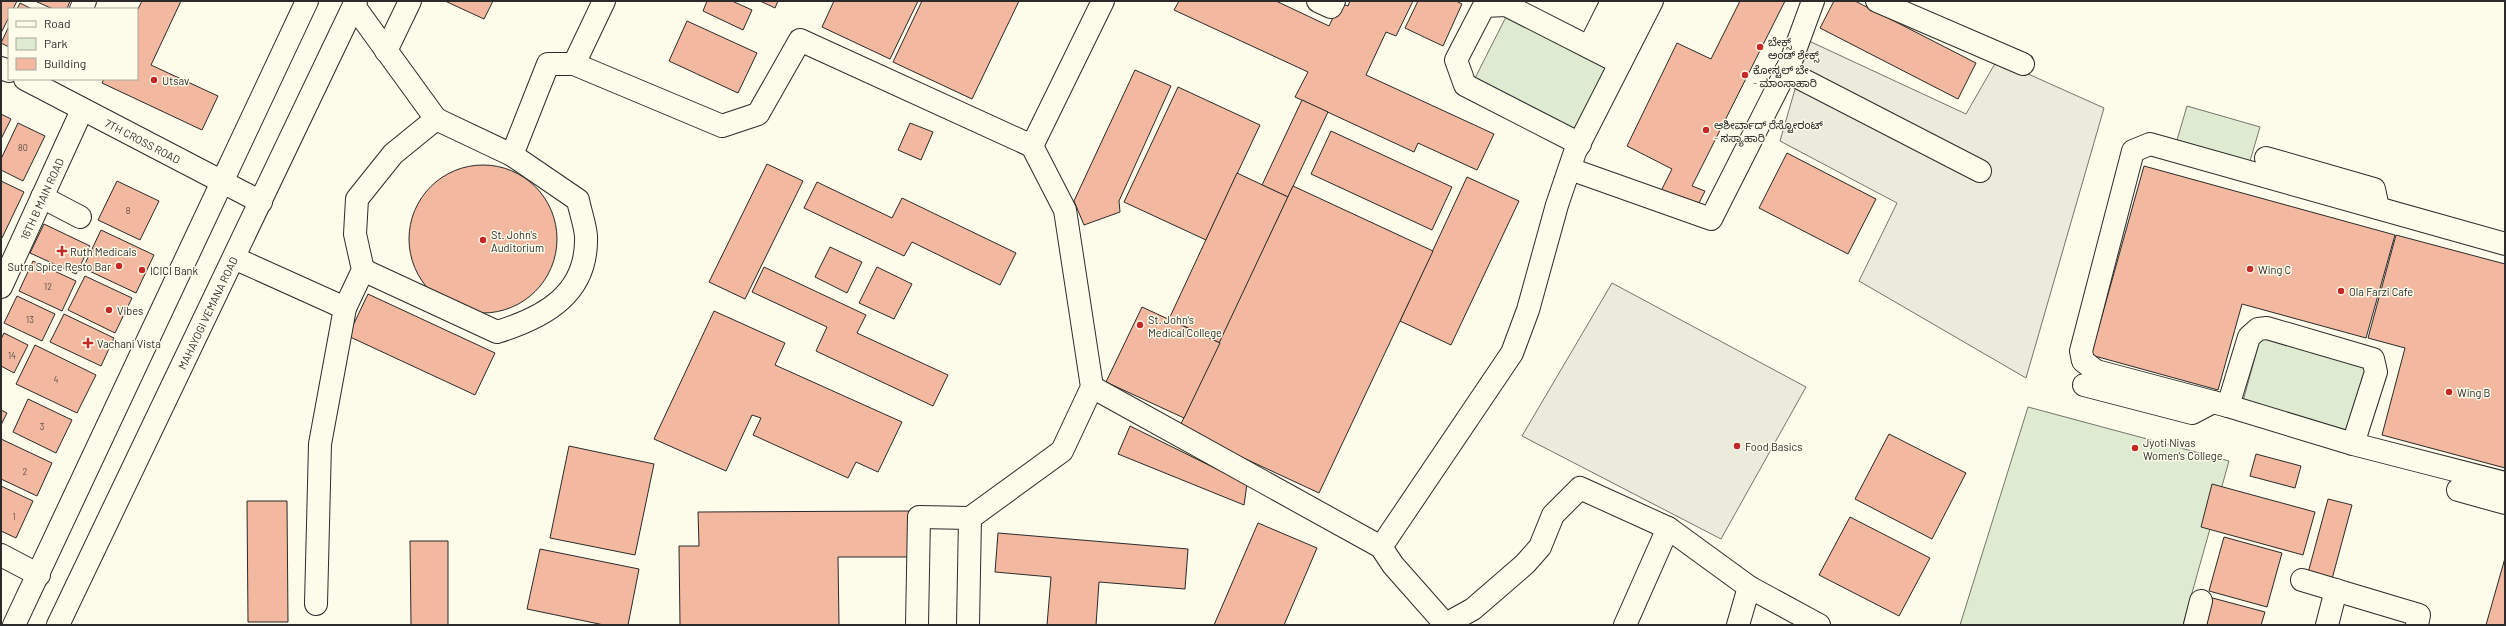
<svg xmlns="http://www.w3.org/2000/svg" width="2506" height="626" viewBox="0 0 2506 626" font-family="Barlow,'Noto Sans Kannada',sans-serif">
<rect width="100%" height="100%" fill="#fdfbea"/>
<g fill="#deebd1" stroke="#74746e">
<polygon points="1510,9 1618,63 1582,134 1474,80"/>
<polygon points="2187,106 2260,127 2250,161 2177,140"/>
<polygon points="2262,332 2369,362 2350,431 2243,401"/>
<polygon points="2028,407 2229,461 2183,625 1960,625"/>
</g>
<g fill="#eceadb" stroke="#74746e">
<polygon points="1809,41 1966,114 1997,60 2104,108 2026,378 1859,281 1897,203 1780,141"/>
<polygon points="1612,283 1806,387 1721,539 1522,436"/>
</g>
<g fill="#f2b8a0" stroke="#2b2b2b">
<polygon points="1,1 17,1 13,9 9,9 9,17 1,33"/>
<polygon points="35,1 70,1 67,9 53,9"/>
<polygon points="142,1 181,1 151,65 218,96 202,130 102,83 104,79 137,79 137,11"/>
<polygon points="445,1 493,1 484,19"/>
<polygon points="707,1 732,1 752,10 743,30 703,11"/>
<polygon points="760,1 778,1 775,8"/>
<polygon points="834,1 918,1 890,59 822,27"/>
<polygon points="922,1 1019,1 972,99 893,62"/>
<polygon points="1179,1 1276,1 1329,26 1340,3 1348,6 1350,1 1413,1 1396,36 1386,32 1366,75 1494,134 1477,170 1418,143 1414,152 1295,97 1308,72 1174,10"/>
<polygon points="1418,1 1456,1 1462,4 1443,46 1405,28"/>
<polygon points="1740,1 1785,1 1692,186 1705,191 1696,209 1660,193 1672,169 1627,146 1677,43 1711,59"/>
<polygon points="1834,1 1855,1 1976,63 1958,99 1820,28"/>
<polygon points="20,3 32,9 17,9"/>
<polygon points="687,21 757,53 738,93 669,61"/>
<polygon points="9,26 9,47 1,43"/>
<polygon points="1135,70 1171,86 1119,201 1120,212 1084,225 1074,201"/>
<polygon points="1178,87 1260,125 1206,240 1124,202"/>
<polygon points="1302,100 1328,112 1288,197 1262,185"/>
<polygon points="1,114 11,119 1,139"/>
<polygon points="18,123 45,136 23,181 1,170 1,159"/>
<polygon points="910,123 933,132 921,160 898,150"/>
<polygon points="1331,131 1452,187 1432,230 1311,174"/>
<polygon points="1787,153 1876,199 1848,254 1759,208"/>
<polygon points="767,164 803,181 745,299 709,282"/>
<circle cx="483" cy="239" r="74"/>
<polygon points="2144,166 2395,235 2366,338 2242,304 2218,390 2091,355"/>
<polygon points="1237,173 1288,197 1220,343 1169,319"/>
<polygon points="1467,177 1519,201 1451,345 1400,321"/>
<polygon points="1,181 24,192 2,238 1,237"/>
<polygon points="117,181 159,201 140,240 98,220"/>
<polygon points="817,182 892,218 902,198 1016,253 1000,285 912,242 904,256 804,208"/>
<polygon points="1293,186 1433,251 1319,493 1179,428"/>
<polygon points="44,224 90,246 76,274 30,253"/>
<polygon points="101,230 154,255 136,293 83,268"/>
<polygon points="2396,235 2505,264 2505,468 2382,435 2405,348 2368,338"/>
<polygon points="830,247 862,262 847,293 815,277"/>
<polygon points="33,261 76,281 62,311 19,291"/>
<polygon points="764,267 866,315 857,333 948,375 933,406 816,351 827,327 752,292"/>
<polygon points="877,267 912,284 894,319 859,303"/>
<polygon points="85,276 132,298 115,333 68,310"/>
<polygon points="368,294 495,353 475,395 348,336"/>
<polygon points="17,296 55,314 42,341 4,323"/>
<polygon points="1142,307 1220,343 1184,418 1106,382"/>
<polygon points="714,311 785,343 775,365 902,422 878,472 856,462 848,478 753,435 761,418 752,415 726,471 654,439"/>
<polygon points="64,314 114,338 101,366 50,342"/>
<polygon points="4,333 28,345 14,373 1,366 1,339"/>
<polygon points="35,345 96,375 77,413 16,384"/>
<polygon points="28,399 72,420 56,453 13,432"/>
<polygon points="1,410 7,413 1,425"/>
<polygon points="1130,426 1247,484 1244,505 1118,454"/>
<polygon points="1889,434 1966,473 1932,539 1855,499"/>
<polygon points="1,439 52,463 37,496 1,479"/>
<polygon points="569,446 654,464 635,555 550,538"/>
<polygon points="2256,454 2301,466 2295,488 2250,476"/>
<polygon points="2212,484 2315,512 2303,555 2201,527"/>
<polygon points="1,486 33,501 16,538 1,531"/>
<polygon points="2328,499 2352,505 2332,579 2308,573"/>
<polygon points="247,501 287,501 288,622 248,622"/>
<polygon points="909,511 909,557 838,557 839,625 680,625 679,546 699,546 698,512"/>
<polygon points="1850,517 1930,558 1899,616 1819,575"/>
<polygon points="1258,523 1317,548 1284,625 1214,625"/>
<polygon points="998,533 1188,549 1185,589 1099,582 1096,625 1047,625 1051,577 995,572"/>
<polygon points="2224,537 2282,553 2267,607 2209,591"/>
<polygon points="410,541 448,541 448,625 338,625 411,625"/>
<polygon points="540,549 639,569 628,625 604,625 527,609"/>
<polygon points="2505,558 2505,625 2486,625"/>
<polygon points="2205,596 2265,612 2261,625 2197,625"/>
</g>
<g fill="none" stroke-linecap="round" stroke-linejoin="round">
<g stroke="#2b2b2b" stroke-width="24">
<g id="minor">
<polyline points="604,1 574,64 722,126 758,114 800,40 1032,146 1065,210 1092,387 1062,451 970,518 919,517 917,625"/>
<polyline points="1318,1 1331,7 1334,1"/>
<polyline points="1877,1 2023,64"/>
<polyline points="354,6 436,119"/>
<polyline points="81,9 85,1"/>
<polyline points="1589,47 1612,1"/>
<polyline points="386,51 410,1"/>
<polyline points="1620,63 1613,42 1634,1"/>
<polyline points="1,68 9,71"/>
<polyline points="1786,71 1980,171"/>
<path id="s1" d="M25,79L261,202"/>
<polyline points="1580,144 1465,85 1456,60 1484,6 1506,5 1620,63"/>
<polyline points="1032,146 1103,1"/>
<polyline points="2266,158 2374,189 2378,208"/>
<polyline points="1570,169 1711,219 1791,61 1813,1"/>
<polyline points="42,197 80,217"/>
<polyline points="2505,244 2150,144 2133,151 2081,351 2083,361 2096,371 2228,406 2353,444 2505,483"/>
<polyline points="234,258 345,308"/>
<path d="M363,270L497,332C546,317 588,293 586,236C585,224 580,211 578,200L512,155"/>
<path id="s2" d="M1,287L82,110"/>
<polyline points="2084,385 2192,413 2213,402"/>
<polyline points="1092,387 1381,547 1393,565 1446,625"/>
<polyline points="2228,406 2249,337 2258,329 2267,328 2373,359 2376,372 2353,444"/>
<polyline points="2458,490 2505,503"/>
<polyline points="1381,547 1512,353 1528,310 1557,205 1575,152 1652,1"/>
<polyline points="1,555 39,575"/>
<polyline points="2302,580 2419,615 2417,625"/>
<polyline points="316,604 320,444 345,308 363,270 355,234 357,199 393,154 436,119 512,155 548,64 574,64"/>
<polyline points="1446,624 1473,609 1525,564 1540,547 1553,515 1580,488 1668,528"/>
<polyline points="968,625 970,518"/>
<polyline points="1625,625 1668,528 1749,587 1819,625"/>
<polyline points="1738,625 1749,587"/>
<polyline points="2195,625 2201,601"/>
<polyline points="2327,625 2336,590"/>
</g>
</g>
<g stroke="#2b2b2b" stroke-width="24">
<g id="major">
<polyline points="14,625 307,1"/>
<path id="s3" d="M58,625L356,1"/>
</g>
</g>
<use href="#minor" stroke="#fdfbea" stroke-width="22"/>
<use href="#major" stroke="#fdfbea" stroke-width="22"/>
</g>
<g fill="#c62828" stroke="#fdfbea" stroke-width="1.5">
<circle cx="1760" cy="47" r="4"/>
<circle cx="1745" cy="75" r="4"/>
<circle cx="154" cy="80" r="4"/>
<circle cx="1706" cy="130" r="4"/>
<circle cx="483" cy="240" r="4"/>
<path d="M60 245h4v4h4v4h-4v4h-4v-4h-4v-4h4z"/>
<circle cx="119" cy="266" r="4"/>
<circle cx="2250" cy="269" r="4"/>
<circle cx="142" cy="270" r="4"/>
<circle cx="2341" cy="291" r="4"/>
<circle cx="109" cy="310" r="4"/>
<circle cx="1140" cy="325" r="4"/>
<path d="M86 337h4v4h4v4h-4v4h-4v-4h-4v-4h4z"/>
<circle cx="2449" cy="392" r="4"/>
<circle cx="1737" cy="446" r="4"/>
<circle cx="2135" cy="448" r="4"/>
</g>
<g text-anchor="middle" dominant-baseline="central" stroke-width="3" stroke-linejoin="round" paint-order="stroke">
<g font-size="9" fill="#5d4e48">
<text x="23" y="147">80</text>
<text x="128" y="210">8</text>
<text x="48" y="286">12</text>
<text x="30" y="319">13</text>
<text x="12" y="355">14</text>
<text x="56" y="379">4</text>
<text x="42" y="426">3</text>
<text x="25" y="471">2</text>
<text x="14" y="516">1</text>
</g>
<g font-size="11" fill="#2b2b2b" stroke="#fdfbea" text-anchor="start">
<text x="1768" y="41">ಬೇಕ್ಸ್<tspan x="1768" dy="13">ಅಂಡ್ ಶೇಕ್ಸ್</tspan></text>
<text x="1753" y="69">ಕೋಸ್ಟಲ್ ಬೇ<tspan x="1753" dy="13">- ಮಾಂಸಾಹಾರಿ</tspan></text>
<text x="162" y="80">Utsav</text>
<text x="1714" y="124">ಆಶೀರ್ವಾದ್ ರೆಸ್ಟೋರಂಟ್<tspan x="1714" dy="13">- ಸಸ್ಯಾಹಾರಿ</tspan></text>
<text x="491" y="234">St. John's<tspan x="491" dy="13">Auditorium</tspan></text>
<text x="70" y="251">Ruth Medicals</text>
<text x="111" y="266" text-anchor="end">Sutra Spice Resto Bar</text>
<text x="2258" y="269">Wing C</text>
<text x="150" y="270">ICICI Bank</text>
<text x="2349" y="291">Ola Farzi Cafe</text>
<text x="117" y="310">Vibes</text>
<text x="1148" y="319">St. John's<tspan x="1148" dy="13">Medical College</tspan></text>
<text x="97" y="343">Vachani Vista</text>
<text x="2457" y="392">Wing B</text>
<text x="2143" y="442">Jyoti Nivas<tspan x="2143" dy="13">Women's College</tspan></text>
<text x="1745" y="446">Food Basics</text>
</g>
<g font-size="11" fill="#2b2b2b" stroke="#fdfbea">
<text stroke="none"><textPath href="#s1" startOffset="133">7TH CROSS ROAD</textPath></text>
<text stroke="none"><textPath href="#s2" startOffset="97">16TH B MAIN ROAD</textPath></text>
<text stroke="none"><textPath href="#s3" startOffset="346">MAHAYOGI VEMANA ROAD</textPath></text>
</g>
</g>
<rect width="2506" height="626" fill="none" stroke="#2b2b2b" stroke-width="4"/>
<rect x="8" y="8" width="130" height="72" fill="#fdfbea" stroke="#a9a89e"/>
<rect x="16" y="21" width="20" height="6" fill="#fdfbea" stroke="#a9a89e"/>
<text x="44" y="28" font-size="12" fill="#2b2b2b">Road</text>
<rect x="16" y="38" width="20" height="12" fill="#deebd1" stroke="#a9a89e"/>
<text x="44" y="48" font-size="12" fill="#2b2b2b">Park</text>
<rect x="16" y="58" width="20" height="12" fill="#f2b8a0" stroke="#a9a89e"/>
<text x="44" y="68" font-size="12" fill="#2b2b2b">Building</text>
</svg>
